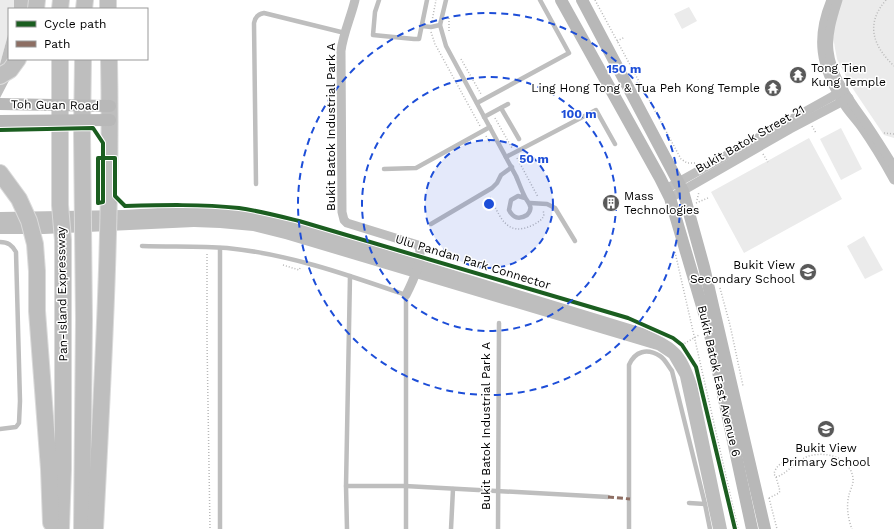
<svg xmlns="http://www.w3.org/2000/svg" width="894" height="529" viewBox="0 0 894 529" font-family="'Work Sans',sans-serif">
<rect width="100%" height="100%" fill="#fff"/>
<g fill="#ebebeb">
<polygon points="0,0 14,0 14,9 9,9 9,31 0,64"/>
<polygon points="837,0 894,0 894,138 884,135 851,86 837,59 832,32"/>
<polygon points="689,7 697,21 682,29 674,14"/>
<polygon points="841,128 862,169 841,180 820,139"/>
<polygon points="809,138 842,199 744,253 711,192"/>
<polygon points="864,236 883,270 865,279 847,246"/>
</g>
<g fill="#bebebe">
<polygon points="14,0 32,0 31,9 14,9"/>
<polygon points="9,31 9,59 13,73 0,98 0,64"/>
<path d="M193,206C227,207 256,212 290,220L643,328C677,343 685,348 697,384L727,529H713L680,377L669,358L657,350L285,239L253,231L220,228L194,227L44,234H0V212L123,210Z"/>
</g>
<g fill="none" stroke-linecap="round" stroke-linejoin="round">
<g stroke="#dbdbdb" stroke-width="18">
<g id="motorway">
<polyline points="108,0 108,9"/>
<polyline points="36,9 37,0"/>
<polyline points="60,9 61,0"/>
<polyline points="84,9 85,0"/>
<polyline points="60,59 60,205 63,240 63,469 61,529"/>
<polyline points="0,76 10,70 18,59"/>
<polyline points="0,173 19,199 29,221 35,244 37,271 37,311 49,469 51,523"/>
<polyline points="82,529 84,320 82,134 83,59"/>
<path d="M95,529C103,373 112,216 109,59"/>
</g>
</g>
<g stroke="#b9b9b9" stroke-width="1.5" stroke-dasharray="1 2" stroke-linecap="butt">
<polyline points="595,0 681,159 687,163 695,163"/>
<path d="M886,0C865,24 873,46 894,66"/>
<polyline points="449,18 449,32"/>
<polyline points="432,21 436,0"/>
<polyline points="431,32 435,44 480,126"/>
<polyline points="617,41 625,37"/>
<polyline points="461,59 481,94"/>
<polyline points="495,118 512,148"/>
<polyline points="812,126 816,133"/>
<polyline points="884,133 894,134"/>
<polyline points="486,136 490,143"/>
<polyline points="763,154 768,162"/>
<polyline points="517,158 538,197"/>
<path d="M490,197C500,216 506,238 533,225C538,222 543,220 544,214L543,210"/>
<polyline points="697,200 699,192"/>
<polyline points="696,203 708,198"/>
<polyline points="675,252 738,529"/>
<polyline points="207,254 207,341 210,529"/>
<polyline points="283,265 299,270 300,268"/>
<polyline points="720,288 730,325 743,386"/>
<polyline points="682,345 699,335"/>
<path d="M776,477C786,475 796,460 809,456C826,451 850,457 853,478C854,484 850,490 849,495C846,506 848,519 852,529"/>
<polyline points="769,498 777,529"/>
<path d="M769,498L779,493L780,491L776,477L774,474C776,463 790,457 800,460"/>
</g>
<g stroke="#bebebe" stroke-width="4.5">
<polyline points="379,0 375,12 373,35 414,39 419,39 427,0"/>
<path d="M446,0L440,25L446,46L516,176C519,183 521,189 524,195C527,203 535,206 527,215C519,220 513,218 509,210L511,200L518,196L525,198"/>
<polyline points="422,26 431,27 440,25"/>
<polyline points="477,103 569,53 540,0"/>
<polyline points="501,108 519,139"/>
<polyline points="484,117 508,104"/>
<polyline points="506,157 596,110 615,144"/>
<polyline points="384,169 416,168 490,127"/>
<path d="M256,184L254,23C255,17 258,14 264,13L345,33"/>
<polyline points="530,203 547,204 555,208 575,241"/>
<polyline points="431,224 492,188 497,183 501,175 512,167"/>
<path d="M0,242C8,242 12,245 16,252L20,401L19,423L16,427L0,429"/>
<path d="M142,246C171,247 199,246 227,248C289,254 348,275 406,295V529"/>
<polyline points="346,486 405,486 608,497"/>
<polyline points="689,503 705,504"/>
<polyline points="220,529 220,248"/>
<polyline points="347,529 346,486 350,276"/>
<polyline points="451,529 453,489"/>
<polyline points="498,529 499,323"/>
<path d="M629,529V365C635,351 647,348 660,356C665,359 668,366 672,371L705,504L710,529"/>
</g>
<g stroke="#bebebe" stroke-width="9">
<path d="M355,0C351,17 343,34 341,51L342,212L344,220L347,223L418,245C425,257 412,283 406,295"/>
<path d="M831,0C815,38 820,67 842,101C847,111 856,119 862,128C874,145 884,162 894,180"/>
<path d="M838,0C833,16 827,34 829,51C832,78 851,102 866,123C876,138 885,152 894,167"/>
<polyline points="666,189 844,90"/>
<polyline points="670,198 790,129 849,98"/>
</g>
<g stroke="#b8b8b8" stroke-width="12">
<polyline points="561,0 660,178 670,198 709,330 752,529"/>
<polyline points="582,0 683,191 704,267 765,529"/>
</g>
<use href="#motorway" stroke="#bebebe" stroke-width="16"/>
<g stroke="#b8b8b8" stroke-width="12">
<polyline points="0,104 110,106"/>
<polyline points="0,121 110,120"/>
</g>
<polyline stroke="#8d6e63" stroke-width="3" stroke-dasharray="6 3" stroke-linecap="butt" points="608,497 630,499"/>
<g stroke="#fff" stroke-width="6">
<path id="cycleway" d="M0,130L93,128L103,143V202L98,203V158H115V196L125,206C163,205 201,204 239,208C260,211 279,216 299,221L628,318L673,338L682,345L696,367L735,529"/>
</g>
<use href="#cycleway" stroke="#1b5e20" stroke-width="4"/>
</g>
<circle cx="489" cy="204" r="64" fill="#1d4ed8" fill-opacity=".12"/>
<g fill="none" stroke="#1d4ed8" stroke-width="2" stroke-dasharray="7 5">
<circle cx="489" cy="204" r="64"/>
<circle cx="489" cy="204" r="127"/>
<circle cx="489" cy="204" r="191"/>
</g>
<defs>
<g id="temple-disc" transform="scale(0.9)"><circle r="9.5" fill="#595959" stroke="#fff"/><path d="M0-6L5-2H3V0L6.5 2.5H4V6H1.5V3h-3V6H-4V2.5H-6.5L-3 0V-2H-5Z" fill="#fff"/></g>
<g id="building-disc" transform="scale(0.9)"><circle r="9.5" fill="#595959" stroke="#fff"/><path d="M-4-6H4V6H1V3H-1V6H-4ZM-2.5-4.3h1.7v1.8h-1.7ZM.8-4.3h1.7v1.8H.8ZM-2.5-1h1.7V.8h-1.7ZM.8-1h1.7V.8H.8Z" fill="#fff"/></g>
<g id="school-disc" transform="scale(0.9)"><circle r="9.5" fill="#595959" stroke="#fff"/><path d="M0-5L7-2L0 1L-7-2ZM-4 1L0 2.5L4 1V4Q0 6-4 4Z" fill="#fff"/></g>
</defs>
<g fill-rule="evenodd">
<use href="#temple-disc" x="798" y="75"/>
<use href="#temple-disc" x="773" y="88"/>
<use href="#building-disc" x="611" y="203"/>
<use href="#school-disc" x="808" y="272"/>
<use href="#school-disc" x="826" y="429"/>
</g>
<g text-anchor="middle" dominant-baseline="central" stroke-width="3" stroke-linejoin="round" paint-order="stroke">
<g font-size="12" fill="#000" stroke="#fff" text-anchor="start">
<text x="811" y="68">Tong Tien<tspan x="811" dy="14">Kung Temple</tspan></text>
<text x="760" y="88" text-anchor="end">Ling Hong Tong &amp; Tua Peh Kong Temple</text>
<text x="624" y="196">Mass<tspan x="624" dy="14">Technologies</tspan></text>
<text x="795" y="265" text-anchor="end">Bukit View<tspan x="795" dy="14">Secondary School</tspan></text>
<text x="826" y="448" text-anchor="middle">Bukit View<tspan x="826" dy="14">Primary School</tspan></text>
</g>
<g font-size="12" fill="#000" stroke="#fff">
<text transform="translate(55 105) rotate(1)">Toh Guan Road</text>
<text transform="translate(331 127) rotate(-90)">Bukit Batok Industrial Park A</text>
<text transform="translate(750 139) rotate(-30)">Bukit Batok Street 21</text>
<text transform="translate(473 262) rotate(17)">Ulu Pandan Park Connector</text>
<text transform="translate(62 294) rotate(-91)">Pan-Island Expressway</text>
<text transform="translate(719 381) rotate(77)">Bukit Batok East Avenue 6</text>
<text transform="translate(486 426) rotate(-90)">Bukit Batok Industrial Park A</text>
</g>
</g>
<circle cx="489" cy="204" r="6" fill="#1d4ed8" stroke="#fff" stroke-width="2"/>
<g font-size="12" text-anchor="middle" font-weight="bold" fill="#1d4ed8" stroke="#fff" stroke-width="3" stroke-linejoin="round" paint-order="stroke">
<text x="624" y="73">150 m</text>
<text x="579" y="118">100 m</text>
<text x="534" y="163">50 m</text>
</g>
<rect x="8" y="8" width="140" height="52" fill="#ffffff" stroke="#999999"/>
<rect x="16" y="21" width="20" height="6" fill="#1b5e20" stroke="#999999"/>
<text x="44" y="28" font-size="12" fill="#000000">Cycle path</text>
<rect x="16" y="41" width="20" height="6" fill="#8d6e63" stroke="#999999"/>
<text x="44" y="48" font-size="12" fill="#000000">Path</text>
</svg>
